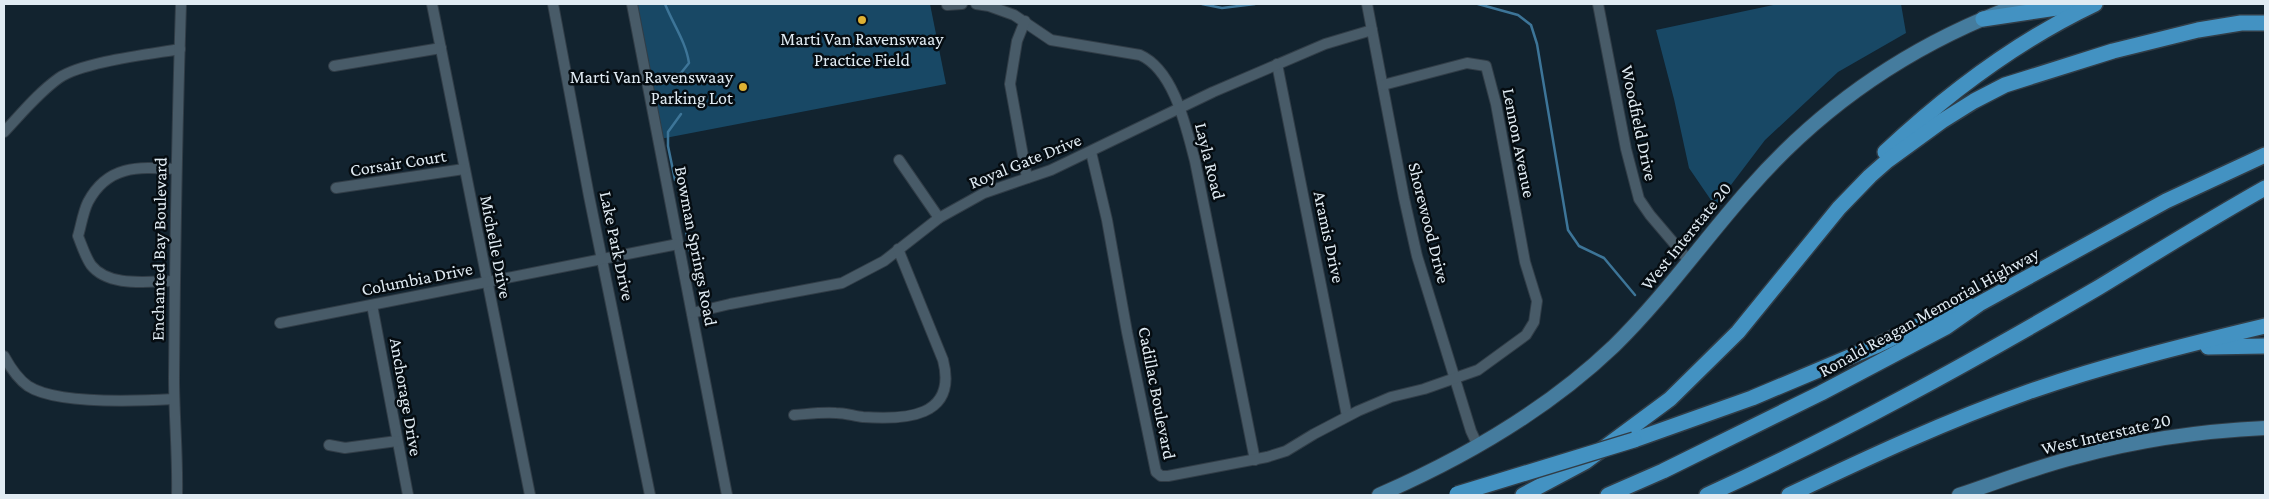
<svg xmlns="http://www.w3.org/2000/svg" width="2269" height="499" viewBox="0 0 2269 499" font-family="'Crimson Pro',serif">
<rect width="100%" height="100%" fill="#12232f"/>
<g fill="#184865">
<polygon points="636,4 930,4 946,84 660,139"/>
<polygon points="1778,4 1901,4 1906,33 1838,72 1765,140 1715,206 1689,168 1674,99 1656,30"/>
</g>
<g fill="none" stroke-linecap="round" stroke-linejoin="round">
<g stroke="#3d7598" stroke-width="2.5">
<path d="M665,4C673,24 686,42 689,63L677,78"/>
<polyline points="1202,4 1222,8 1255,4"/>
<polyline points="1478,4 1518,15 1531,25 1537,44 1568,230 1579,246 1604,258 1635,295"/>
<polyline points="675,180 668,146 668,132 681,114"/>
<polyline points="683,215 690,252"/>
</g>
<g stroke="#313d47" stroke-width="12">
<g id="minor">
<polyline points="432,4 530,495"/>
<polyline points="553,4 589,196 650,495"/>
<polyline points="632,4 727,495"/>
<path d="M976,4L989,6L1014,15L1051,40L1140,55C1174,70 1186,127 1195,161L1255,460"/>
<polyline points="1367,4 1404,198 1417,256 1471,431 1478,446"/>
<polyline points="1598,4 1626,149 1639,199 1650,215 1690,262"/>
<polyline points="947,5 962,4"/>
<polyline points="1025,21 1017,41 1010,84 1027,178"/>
<polyline points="1277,64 1347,416"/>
<polyline points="334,66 441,48"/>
<path d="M4,132C22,113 38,93 59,78C82,62 151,54 180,49"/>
<polyline points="1091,152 1107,220 1127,332 1156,472 1161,476 1168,476 1267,457 1286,451 1314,434 1358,411 1391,397 1424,389 1478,370 1526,335 1534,322 1537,301 1525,262 1496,104 1486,66 1467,63 1383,85"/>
<polyline points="899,160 939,218"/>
<polyline points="336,188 464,169"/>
<path d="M175,281C149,281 109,288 91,265C85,256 82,246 78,236C81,226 83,212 88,202C108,164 140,167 176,169"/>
<polyline points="372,305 408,495"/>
<polyline points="692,313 730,304 842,283 884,261 939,218 984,193 1051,170 1213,92 1325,44 1372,30"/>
<polyline points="280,323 678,244"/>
<path d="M4,356C10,367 18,379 28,386C57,405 139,401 174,399"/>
<path d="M794,415C808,414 822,412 836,413C845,413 854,416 863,417C904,420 958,418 943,360L898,249"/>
<polyline points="329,445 345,448 397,441"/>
<path d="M177,495C178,456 174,417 174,378C175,253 177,129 181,4"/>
</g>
</g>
<g stroke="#313d47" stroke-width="16">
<g id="major">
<path d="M1379,495C1464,458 1547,410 1614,346C1664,297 1703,241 1749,189C1824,103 1913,43 2021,4"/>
<path d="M1959,495C1998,482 2036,467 2076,457C2138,440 2201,431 2265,428"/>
</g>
</g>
<g stroke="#313d47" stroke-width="18">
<g id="highway">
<polyline points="1983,19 2084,4"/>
<path d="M1885,152C1948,93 2017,41 2095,4"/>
<polyline points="2208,347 2265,346"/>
<polyline points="1634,440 1752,398 1878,345 1952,310 1970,306"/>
<polyline points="1523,495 1585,462 1670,399 1738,332 1839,208 1870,176 1887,161 1942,121 1974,101 2005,85 2113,51 2198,30 2241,23 2265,23"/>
<polyline points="1608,495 1663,471 1821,393 1946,327 1979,304 2166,201 2265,155"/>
<path d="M1707,495C1841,434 1969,363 2096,289C2152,255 2208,220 2265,188"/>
<path d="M1789,495C1867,458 1946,421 2028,392C2105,365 2186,345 2265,326"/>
</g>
</g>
<use href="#minor" stroke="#485b68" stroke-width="10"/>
<use href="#major" stroke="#457c9e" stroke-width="14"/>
<use href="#highway" stroke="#4392c2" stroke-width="15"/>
<g stroke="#313d47" stroke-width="18" stroke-linecap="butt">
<polyline id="highway-bridge" points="1457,494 1634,440"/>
</g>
<use href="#highway-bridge" stroke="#4392c2" stroke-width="15"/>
</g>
<g fill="#ddb133" stroke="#050c11" stroke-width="2">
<circle cx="862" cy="20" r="5"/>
<circle cx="743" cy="87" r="5"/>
</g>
<g text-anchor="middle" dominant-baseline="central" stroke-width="5" stroke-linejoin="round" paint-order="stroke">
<g font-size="18" fill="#e0ebf3" stroke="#050c11">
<text x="862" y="39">Marti Van Ravenswaay<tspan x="862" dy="21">Practice Field</tspan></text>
<text x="733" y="77" text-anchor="end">Marti Van Ravenswaay<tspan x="733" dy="21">Parking Lot</tspan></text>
</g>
<g font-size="18" fill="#e0ebf3" stroke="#050c11">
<text transform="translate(1639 123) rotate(78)">Woodfield Drive</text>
<text transform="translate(1519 143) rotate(79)">Lennon Avenue</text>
<text transform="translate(1025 161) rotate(-22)">Royal Gate Drive</text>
<text transform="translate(1210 161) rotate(76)">Layla Road</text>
<text transform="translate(398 163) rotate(-9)">Corsair Court</text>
<text transform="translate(1429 223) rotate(76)">Shorewood Drive</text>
<text transform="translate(1686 236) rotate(-51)">West Interstate 20</text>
<text transform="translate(1329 237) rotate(78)">Aramis Drive</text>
<text transform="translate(617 246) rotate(78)">Lake Park Drive</text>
<text transform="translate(696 246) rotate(79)">Bowman Springs Road</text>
<text transform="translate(496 247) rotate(79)">Michelle Drive</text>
<text transform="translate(159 249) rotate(-89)">Enchanted Bay Boulevard</text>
<text transform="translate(417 279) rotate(-11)">Columbia Drive</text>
<text transform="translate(1929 312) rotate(-29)">Ronald Reagan Memorial Highway</text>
<text transform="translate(1157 393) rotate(79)">Cadillac Boulevard</text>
<text transform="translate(406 397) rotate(80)">Anchorage Drive</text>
<text transform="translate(2106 434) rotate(-13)">West Interstate 20</text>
</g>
</g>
<rect width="2269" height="499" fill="none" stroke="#e0ebf3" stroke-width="10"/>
</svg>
